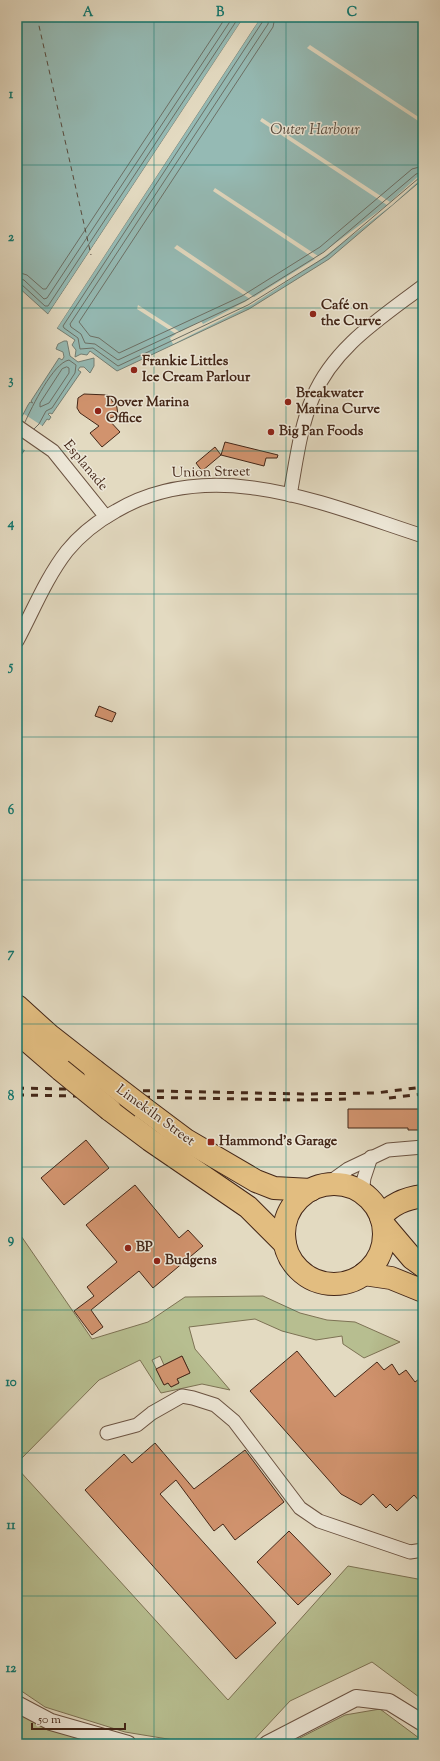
<svg xmlns="http://www.w3.org/2000/svg" width="440" height="1761" viewBox="0 0 440 1761" font-family="'Sorts Mill Goudy',serif">
<rect width="100%" height="100%" fill="#e3dac1"/>
<filter id="stains"><feTurbulence type="fractalNoise" baseFrequency=".005" numOctaves="4"/><feColorMatrix values="0 0 0 0 .2 0 0 0 0 .09 0 0 0 0 .02 0 0 0 .5 -.17"/></filter>
<radialGradient id="worn" r=".72"><stop offset=".6" stop-color="#630" stop-opacity="0"/><stop offset="1" stop-color="#630" stop-opacity=".3"/></radialGradient>
<g fill="#b7be90" stroke="#7d7254" fill-rule="evenodd">
<path d="M17,1230L92,1339L148,1322L185,1297L263,1296L300,1313L327,1320L355,1322L400,1342L364,1358L343,1344L342,1336L316,1340L282,1331L255,1319L189,1327L195,1349L230,1390L202,1384L161,1393L140,1360L99,1380L17,1463ZM160,1356L164,1365L182,1356L190,1373L177,1379L179,1383L171,1387L168,1383L164,1385L152,1360Z"/>
<polygon points="17,1468 228,1700 348,1566 423,1580 423,1700 372,1662 290,1701 250,1744 192,1743 125,1732 45,1707 17,1688"/>
<polygon points="380,1709 423,1741 423,1744 288,1744 345,1715"/>
<polygon points="17,1714 91,1744 17,1744"/>
</g>
<g fill="#95bab4" stroke="#747f75">
<polygon points="17,17 244,17 48,314 17,286"/>
<polygon points="261,17 423,17 423,179 329,259 249,309 117,371 90,351 87,355 81,354 75,357 76,350 72,345 75,340 57,328"/>
<polygon points="64,341 67,341 70,356 78,362 94,358 94,366 90,373 84,367 80,367 78,370 81,372 52,414 50,413 48,414 51,417 49,420 47,419 40,429 39,429 17,461 17,426 28,405 30,402 33,403 31,401 59,358 62,360 64,357 63,352 56,349 58,344"/>
</g>
<g fill="#e3dac1">
<polygon points="244,17 245,18 49,315 47,316"/>
<polygon points="259,17 261,17 57,328 55,327"/>
<polygon points="310,45 423,120 423,124 307,48"/>
<polygon points="262,118 390,202 423,172 423,177 392,205 320,260 253,304 173,344 170,338 176,334 137,309 138,305 180,332 201,321 203,324 250,299 174,248 177,245 254,297 315,259 213,191 215,188 318,256 387,205 260,121"/>
<polygon points="24,414 44,427 39,431 26,451 17,445 17,425"/>
</g>
<g fill="none" stroke-linecap="round" stroke-linejoin="round">
<g stroke="#6c7066" stroke-width="1">
<polyline points="264,17 263,21 63,326 64,328 78,338 80,349 93,348 118,366 248,305 327,256 419,178 423,177"/>
<polyline points="269,17 268,24 70,324 71,327 81,334 85,343 95,344 118,360 245,301 324,252 416,174 423,172"/>
<polyline points="275,17 273,27 79,322 90,336 99,338 119,353 242,296 320,247 412,169 423,166"/>
<polyline points="17,272 27,275 43,289 46,289 226,17"/>
<polyline points="17,278 24,280 44,299 47,298 233,17"/>
<polyline points="17,283 21,284 45,306 48,306 239,17"/>
<polygon points="67,367 69,368 69,373 49,403 40,407 40,403 62,369"/>
<path d="M25,422C32,407 53,363 69,360L76,365L75,373L52,408L46,411L39,424L34,429"/>
</g>
<polyline stroke="#584b3e" stroke-width="1" stroke-dasharray="5 4" stroke-linecap="butt" points="37,17 91,255"/>
</g>
<g fill="#d1936e" stroke="#432617">
<polygon points="84,394 108,395 113,402 116,401 118,415 108,419 120,432 102,447 90,433 99,426 80,413 77,408 78,398"/>
<polygon points="225,442 278,455 277,458 266,458 264,466 221,455"/>
<polygon points="215,447 221,455 202,471 196,463"/>
<polygon points="99,706 116,713 112,722 95,716"/>
<polygon points="348,1109 423,1109 423,1130 408,1130 408,1128 348,1128"/>
<polygon points="86,1140 109,1168 64,1205 41,1178"/>
<polygon points="135,1185 179,1238 188,1230 203,1246 153,1288 139,1271 91,1310 103,1327 92,1335 74,1311 94,1296 87,1287 117,1262 86,1225"/>
<polygon points="297,1351 335,1397 377,1362 384,1370 392,1364 399,1375 406,1370 415,1382 423,1376 423,1505 414,1495 397,1511 390,1504 386,1508 373,1494 361,1505 341,1494 250,1391"/>
<polygon points="182,1356 190,1373 177,1379 179,1383 171,1387 168,1383 164,1385 156,1369"/>
<polygon points="155,1443 194,1489 245,1450 284,1502 235,1540 223,1524 214,1531 176,1480 160,1494 276,1623 236,1659 85,1490 124,1454 132,1463"/>
<polygon points="289,1531 331,1574 298,1605 257,1562"/>
</g>
<g fill="none" stroke-linecap="round" stroke-linejoin="round">
<g stroke="#6b5342" stroke-width="15">
<g id="minor">
<polyline points="17,426 53,451 106,517"/>
<path d="M290,495C296,463 300,427 313,397C334,347 381,318 423,286"/>
<path d="M17,641C33,611 46,578 67,551C80,535 98,521 116,511C213,454 327,505 423,536"/>
<polyline points="327,1184 348,1169 388,1150 423,1147"/>
<polyline points="362,1192 364,1178 371,1157"/>
<polyline points="107,1433 137,1425 152,1413 182,1396 193,1398 215,1405 234,1421 300,1508 319,1521 410,1552 423,1550"/>
</g>
</g>
<g stroke="#6b5342" stroke-width="18">
<g id="tertiary">
<polyline points="17,1704 51,1722 128,1744"/>
<polyline points="267,1744 356,1698 389,1702 423,1723"/>
</g>
</g>
<g stroke="#432617" stroke-width="24">
<g id="trunk">
<polyline points="17,1006 49,1035 95,1071"/>
<polyline points="17,1032 61,1070"/>
<polyline points="142,1107 186,1140 256,1181 274,1188 311,1190"/>
<polyline points="110,1110 150,1140 248,1207 285,1244"/>
<circle cx="334" cy="1234" r="50"/>
<path d="M381,1217C392,1203 407,1198 423,1196"/>
<polyline points="384,1225 412,1258 423,1266"/>
<polyline points="364,1274 391,1278 423,1291"/>
</g>
</g>
<use href="#minor" stroke="#ede7d7" stroke-width="13"/>
<use href="#tertiary" stroke="#ede7d7" stroke-width="16"/>
<use href="#trunk" stroke="#e2bd80" stroke-width="22"/>
<g stroke="#432617" stroke-width="3" stroke-dasharray="7 7" stroke-linecap="butt">
<polyline points="17,1088 303,1094 376,1093 423,1087"/>
<polyline points="17,1095 303,1100 351,1099"/>
<polyline points="389,1098 423,1094"/>
</g>
<g stroke="#432617" stroke-width="24" stroke-linecap="butt">
<g id="trunk-bridge">
<polyline points="61,1070 110,1110"/>
<polyline points="95,1071 142,1107"/>
</g>
</g>
<use href="#trunk-bridge" stroke="#e2bd80" stroke-width="22"/>
</g>
<path fill="none" stroke="#0f766e" stroke-width="1" stroke-opacity="0.55" d="M154,17V1744M286,17V1744M17,165H423M17,308H423M17,451H423M17,594H423M17,737H423M17,880H423M17,1024H423M17,1167H423M17,1310H423M17,1453H423M17,1596H423"/>
<g fill="#8f2418" stroke="#ede7d7" stroke-width="1.5">
<circle cx="313" cy="314" r="4"/>
<circle cx="134" cy="370" r="4"/>
<circle cx="288" cy="402" r="4"/>
<circle cx="98" cy="411" r="4"/>
<circle cx="271" cy="432" r="4"/>
<rect x="207" y="1138" width="8" height="8" rx="2"/>
<circle cx="128" cy="1248" r="4"/>
<circle cx="157" cy="1261" r="4"/>
</g>
<g text-anchor="middle" dominant-baseline="central" stroke-width="3" stroke-linejoin="round" paint-order="stroke">
<g font-size="14" font-weight="bold" fill="#432617" stroke="#ede7d7" text-anchor="start">
<text x="321" y="306">Café on<tspan x="321" dy="16">the Curve</tspan></text>
<text x="142" y="362">Frankie Littles<tspan x="142" dy="16">Ice Cream Parlour</tspan></text>
<text x="296" y="394">Breakwater<tspan x="296" dy="16">Marina Curve</tspan></text>
<text x="106" y="403">Dover Marina<tspan x="106" dy="16">Office</tspan></text>
<text x="279" y="432">Big Pan Foods</text>
<text x="219" y="1142">Hammond's Garage</text>
<text x="136" y="1248">BP</text>
<text x="165" y="1261">Budgens</text>
</g>
<g font-size="14" fill="#432617" stroke="#ede7d7">
<text transform="translate(85 466) rotate(50)">Esplanade</text>
<text transform="translate(211 473) rotate(-1)">Union Street</text>
<text transform="translate(155 1116) rotate(36)">Limekiln Street</text>
</g>
<g font-size="15" font-style="italic" fill="#584b3e" stroke="#ede7d7">
<text x="315" y="130">Outer Harbour</text>
</g>
</g>
<rect width="440" height="1761" fill="none" stroke="#e3dac1" stroke-width="44"/>
<path d="M32 1723v6h93v-6" fill="none" stroke="#432617" stroke-width="2"/>
<text x="38" y="1723" font-size="12" fill="#432617" stroke="#ede7d7" stroke-width="3" paint-order="stroke">50 m</text>
<rect x="22" y="22" width="396" height="1717" fill="none" stroke="#0f766e" stroke-width="1.5"/>
<g font-size="13" text-anchor="middle" font-weight="bold" fill="#0f766e">
<text x="88" y="16">A</text>
<text x="220" y="16">B</text>
<text x="352" y="16">C</text>
<text x="11" y="98">1</text>
<text x="11" y="241">2</text>
<text x="11" y="384">3</text>
<text x="11" y="527">4</text>
<text x="11" y="670">5</text>
<text x="11" y="814">6</text>
<text x="11" y="957">7</text>
<text x="11" y="1100">8</text>
<text x="11" y="1243">9</text>
<text x="11" y="1386">10</text>
<text x="11" y="1529">11</text>
<text x="11" y="1672">12</text>
</g>
<rect width="100%" height="100%" filter="url(#stains)"/>
<rect width="100%" height="100%" fill="url(#worn)"/>
</svg>
